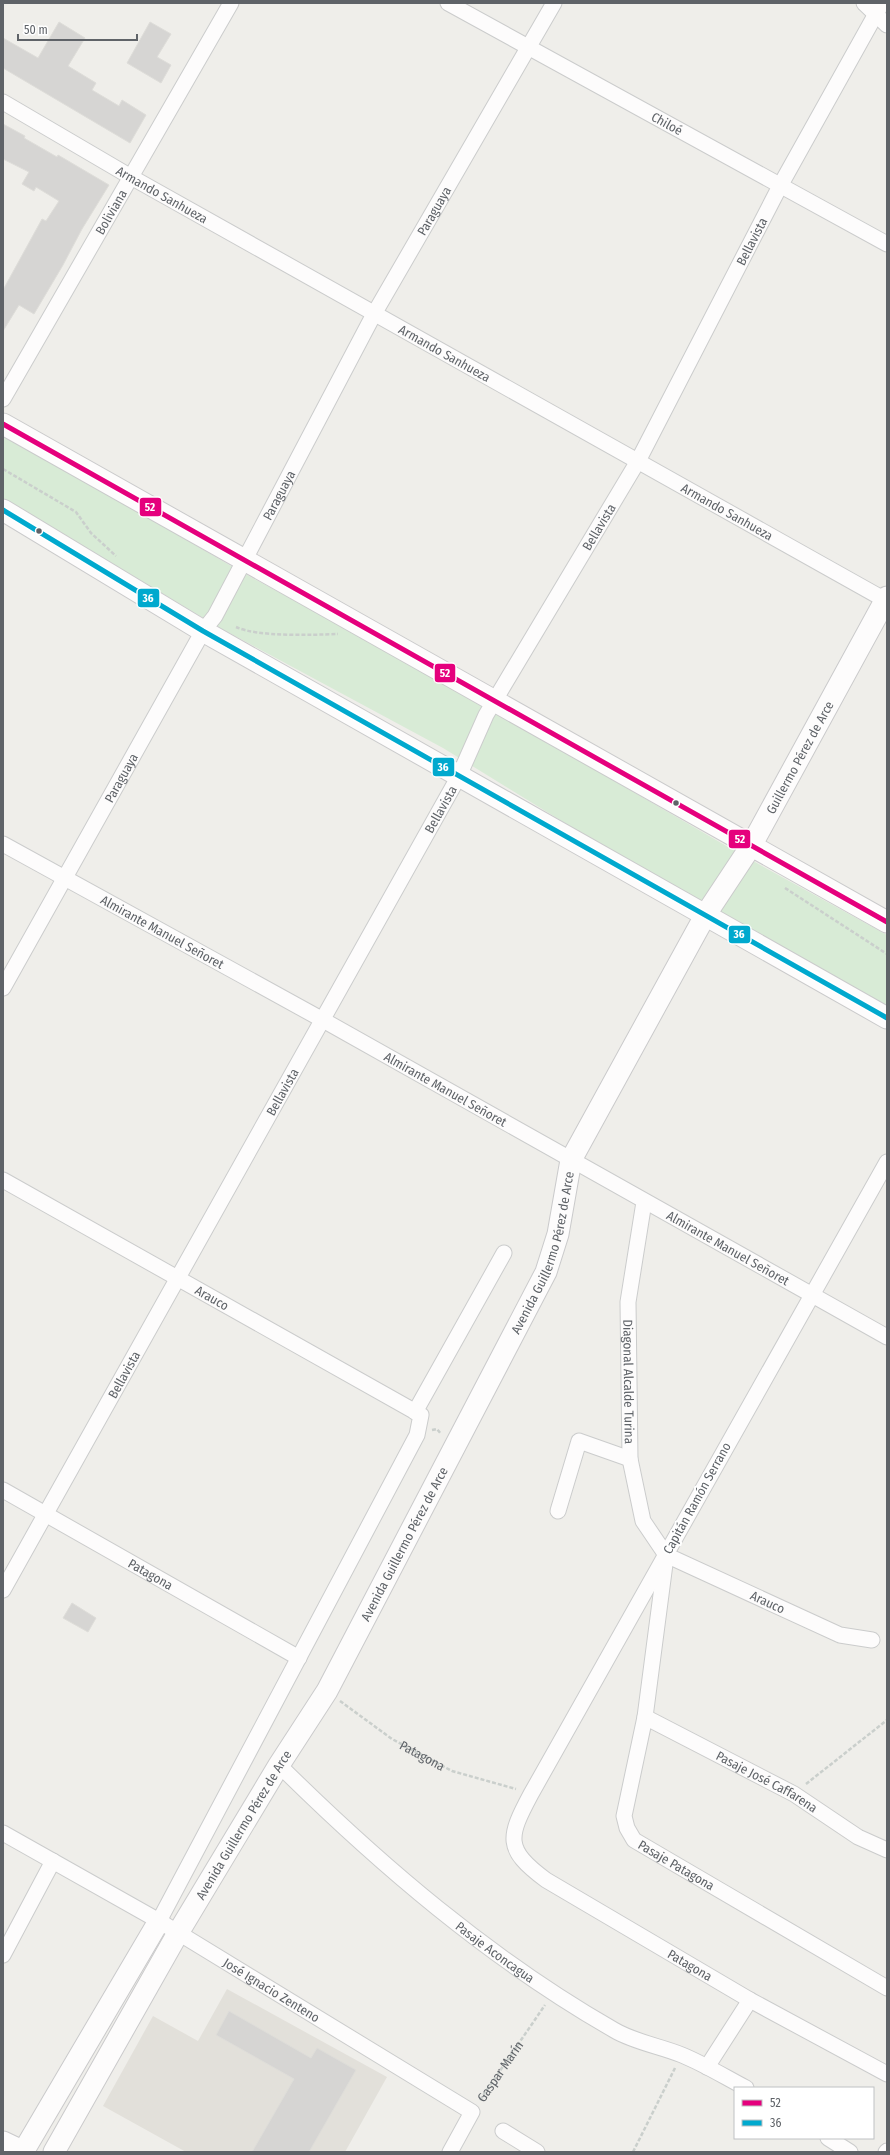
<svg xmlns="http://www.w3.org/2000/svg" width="890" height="2155" viewBox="0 0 890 2155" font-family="'Fira Sans Condensed',sans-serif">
<rect width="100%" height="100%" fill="#efeeea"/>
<polygon fill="#e2e0da" points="227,1989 387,2077 345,2152 186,2152 103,2106 153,2016 198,2041"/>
<polygon fill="#d8ebd6" points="3,433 238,570 425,671 735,851 887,935 887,1010 708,911 443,748 220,628 3,498"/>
<g fill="#d6d5d3" stroke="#deddd9">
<polygon points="59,22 85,38 68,66 96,83 92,90 119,106 122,100 146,115 130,143 3,68 3,38 38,58"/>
<polygon points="150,22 171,34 157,57 171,65 161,83 127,63"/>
<polygon points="3,124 25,136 24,138 57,157 58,155 109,185 82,229 63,265 34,314 19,305 3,331 3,290 42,219 46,221 59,201 36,187 34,191 22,184 29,172 3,159"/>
<polygon points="72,1603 96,1618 88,1632 63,1618"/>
<polygon points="229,2011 311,2058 317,2048 356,2070 309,2152 252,2152 294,2079 216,2035"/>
</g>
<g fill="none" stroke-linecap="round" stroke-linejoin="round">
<g stroke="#cbcccc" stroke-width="17">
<g id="street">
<path id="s3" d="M448,3L887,244"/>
<polyline points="864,3 887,25"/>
<path id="s4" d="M3,102L131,177L887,601"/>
<path id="s5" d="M3,399L231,3"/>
<path id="s6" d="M3,844L323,1020L887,1337"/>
<path id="s7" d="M3,988L203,631L215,616L374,314L554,3"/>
<path id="s8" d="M887,1162L531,1794C508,1837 504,1849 546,1880L750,2000L887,2074"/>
<path id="s9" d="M3,1180L421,1415L417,1435L159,1921"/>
<path id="s10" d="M644,1202L628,1302L630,1459L643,1521L666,1555"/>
<polyline points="415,1412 504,1253"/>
<path id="s11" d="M3,1490L299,1658"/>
<polyline points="558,1511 579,1441 630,1459"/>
<path id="s12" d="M666,1555L840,1635L872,1640"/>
<path id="s13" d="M665,1564L645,1717L624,1816L627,1828L634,1840L887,1988"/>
<path id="s14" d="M3,1590L459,776L486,715L638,461L780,186L882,3"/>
<path id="s15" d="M645,1717L794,1794L858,1837L887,1850"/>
<path id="s16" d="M279,1765C380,1865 490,1959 614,2030C634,2042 660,2046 682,2055C704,2064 725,2077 746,2088"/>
<path id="s17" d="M3,1833L159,1921L472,2112L450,2152"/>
<polyline points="3,1955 53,1861"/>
<polyline points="707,2067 750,2000"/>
<polyline points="503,2131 537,2152"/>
<polyline points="828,2138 850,2152"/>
<polyline points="886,2152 887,2151"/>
</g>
</g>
<g stroke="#cacacb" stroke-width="23">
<g id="secondary">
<polyline points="3,424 887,922"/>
<polyline points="3,510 203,631 887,1018"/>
<polyline points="3,2142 24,2152"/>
<polyline points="23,2152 159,1921"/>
<path id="s18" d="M54,2152L178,1933L279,1765L327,1691L546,1272L558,1234L571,1160L706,914L751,846L887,597"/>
</g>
</g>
<g stroke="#cacfcc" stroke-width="2.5" stroke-dasharray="4 2" stroke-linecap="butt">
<polyline points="3,469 76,512 91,533 116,556"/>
<path d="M236,627C258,637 312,635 338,634"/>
<polyline points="785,888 887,954"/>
<polyline points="432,1430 437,1429 441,1434"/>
<path id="s1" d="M340,1701L392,1739L452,1771L516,1789"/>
<polyline points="806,1784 887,1720"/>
<path id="s2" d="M480,2100L545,2005"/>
<polyline points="633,2152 675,2068"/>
</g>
<use href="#street" stroke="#fdfcfc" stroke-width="15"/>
<use href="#secondary" stroke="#fdfcfc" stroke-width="21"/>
<g stroke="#fff" stroke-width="8">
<polyline id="bus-1" points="3,424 887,922"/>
</g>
<g stroke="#fff" stroke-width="8">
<polyline id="bus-2" points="3,510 203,631 887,1018"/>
</g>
<use href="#bus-1" stroke="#e5007d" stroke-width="5"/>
<use href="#bus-2" stroke="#00a9ce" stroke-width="5"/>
</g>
<g fill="#5f6368" stroke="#fff" stroke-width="1.5">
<circle cx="39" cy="531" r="3.5"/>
<circle cx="676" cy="803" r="3.5"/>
</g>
<g text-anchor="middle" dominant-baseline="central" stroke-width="4" stroke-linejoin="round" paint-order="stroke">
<g font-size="13" fill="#5f6368" stroke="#fff">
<text stroke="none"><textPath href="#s3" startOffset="250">Chiloé</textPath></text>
<text stroke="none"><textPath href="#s4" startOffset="184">Armando Sanhueza</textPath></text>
<text stroke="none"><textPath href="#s7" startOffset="889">Paraguaya</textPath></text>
<text stroke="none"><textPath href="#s5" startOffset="216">Boliviana</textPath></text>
<text stroke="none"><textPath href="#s14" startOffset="1543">Bellavista</textPath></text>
<text stroke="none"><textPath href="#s4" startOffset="508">Armando Sanhueza</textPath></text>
<text stroke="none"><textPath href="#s7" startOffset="565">Paraguaya</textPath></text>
<text stroke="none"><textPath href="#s4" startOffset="832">Armando Sanhueza</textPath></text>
<text stroke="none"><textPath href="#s14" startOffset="1219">Bellavista</textPath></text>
<text stroke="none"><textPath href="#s18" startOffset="1587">Guillermo Pérez de Arce</textPath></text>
<text stroke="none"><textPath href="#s7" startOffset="241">Paraguaya</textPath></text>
<text stroke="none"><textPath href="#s14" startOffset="895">Bellavista</textPath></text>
<text stroke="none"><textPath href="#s6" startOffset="182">Almirante Manuel Señoret</textPath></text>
<text stroke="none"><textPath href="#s6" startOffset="506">Almirante Manuel Señoret</textPath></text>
<text stroke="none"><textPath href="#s14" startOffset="571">Bellavista</textPath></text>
<text stroke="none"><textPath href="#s6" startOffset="830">Almirante Manuel Señoret</textPath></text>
<text stroke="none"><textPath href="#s18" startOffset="1026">Avenida Guillermo Pérez de Arce</textPath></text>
<text stroke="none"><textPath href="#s9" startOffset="240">Arauco</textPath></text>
<text stroke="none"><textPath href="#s14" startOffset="247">Bellavista</textPath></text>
<text stroke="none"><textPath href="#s10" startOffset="181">Diagonal Alcalde Turina</textPath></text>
<text transform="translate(697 1498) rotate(-61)">Capitán Ramón Serrano</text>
<text stroke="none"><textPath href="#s18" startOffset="702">Avenida Guillermo Pérez de Arce</textPath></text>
<text stroke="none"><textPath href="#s11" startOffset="170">Patagona</textPath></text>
<text stroke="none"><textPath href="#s12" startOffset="112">Arauco</textPath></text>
<text stroke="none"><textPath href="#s1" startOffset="99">Patagona</textPath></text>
<text stroke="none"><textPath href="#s15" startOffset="138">Pasaje José Caffarena</textPath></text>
<text stroke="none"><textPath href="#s18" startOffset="378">Avenida Guillermo Pérez de Arce</textPath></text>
<text stroke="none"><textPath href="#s13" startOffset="331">Pasaje Patagona</textPath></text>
<text stroke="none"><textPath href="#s16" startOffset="286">Pasaje Aconcagua</textPath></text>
<text stroke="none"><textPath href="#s8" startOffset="995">Patagona</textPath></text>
<text stroke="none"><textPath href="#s17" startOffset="311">José Ignacio Zenteno</textPath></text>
<text stroke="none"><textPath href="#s2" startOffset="35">Gaspar Marín</textPath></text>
</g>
</g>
<g stroke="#fff" stroke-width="1.5">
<rect x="139" y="497" width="23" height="20" rx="4" fill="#e5007d"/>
<rect x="137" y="588" width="23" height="20" rx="4" fill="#00a9ce"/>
<rect x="434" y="663" width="22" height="20" rx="4" fill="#e5007d"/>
<rect x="432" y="757" width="23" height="20" rx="4" fill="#00a9ce"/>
<rect x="728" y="829" width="23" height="20" rx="4" fill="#e5007d"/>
<rect x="728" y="925" width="23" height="19" rx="4" fill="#00a9ce"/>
</g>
<g font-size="11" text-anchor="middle" font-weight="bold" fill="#fff">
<text x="150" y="511">52</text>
<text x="148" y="602">36</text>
<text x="445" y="677">52</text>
<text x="443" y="771">36</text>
<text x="740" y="843">52</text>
<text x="739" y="938">36</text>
</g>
<rect width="890" height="2155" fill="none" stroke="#5f6368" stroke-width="8"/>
<rect x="734" y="2087" width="140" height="52" fill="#ffffff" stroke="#bfc1c3"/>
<rect x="742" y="2100" width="20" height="6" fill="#e5007d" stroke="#bfc1c3"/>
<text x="770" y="2107" font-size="12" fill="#5f6368">52</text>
<rect x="742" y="2120" width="20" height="6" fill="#00a9ce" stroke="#bfc1c3"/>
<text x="770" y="2127" font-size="12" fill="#5f6368">36</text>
<path d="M18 34v6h119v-6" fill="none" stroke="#5f6368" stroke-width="2"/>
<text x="24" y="34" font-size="12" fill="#5f6368" stroke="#ffffff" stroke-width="3" paint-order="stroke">50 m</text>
</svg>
